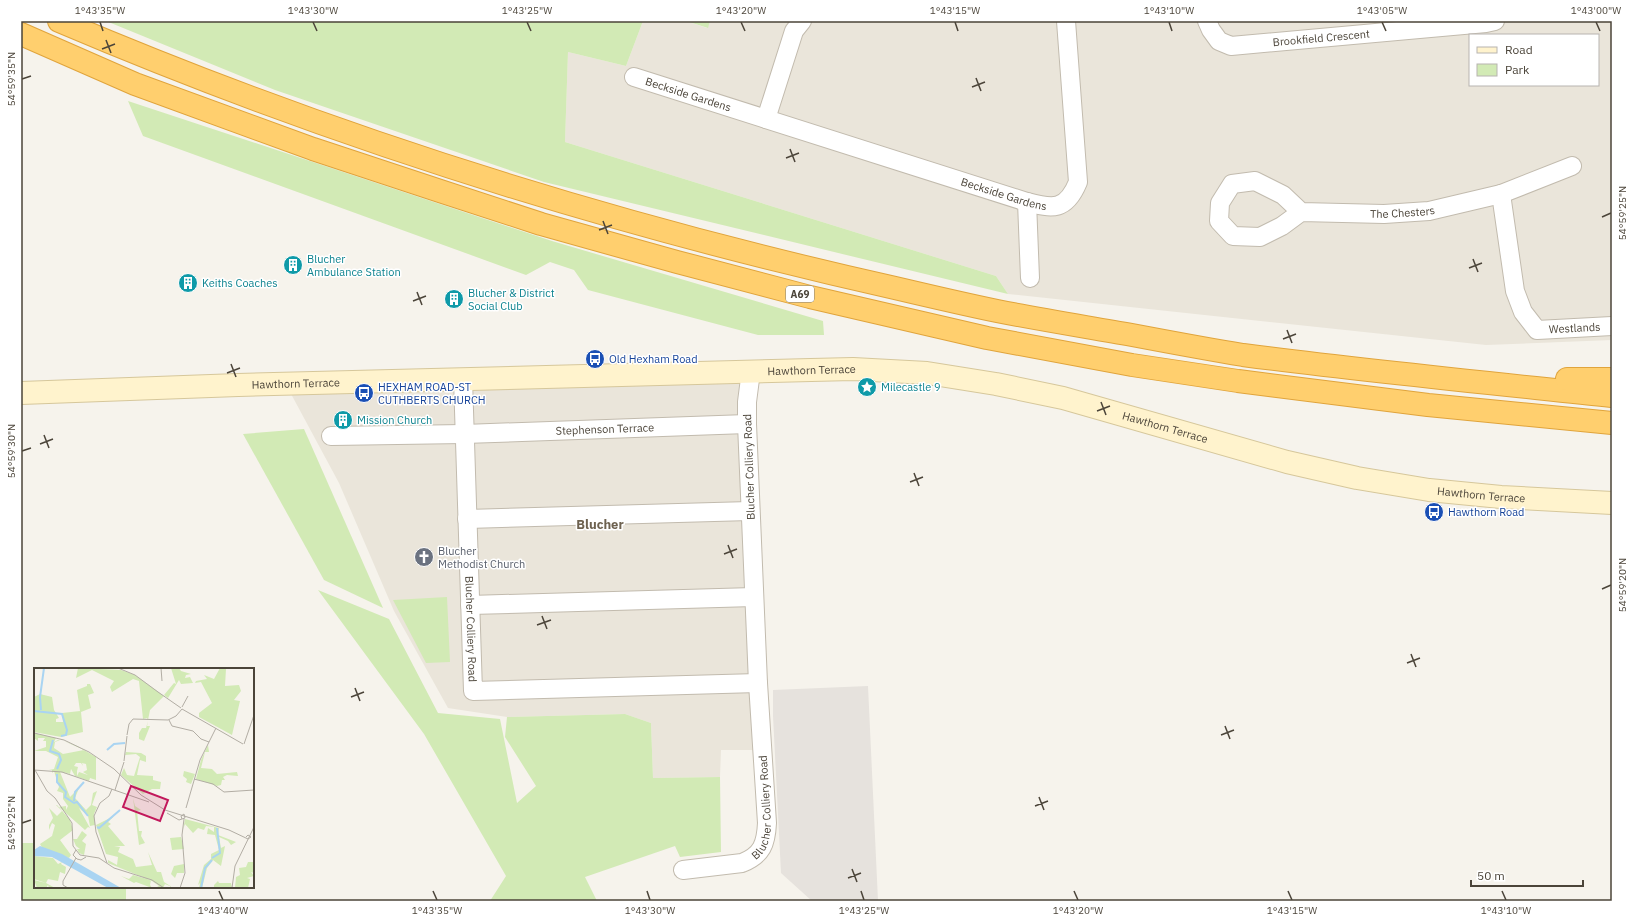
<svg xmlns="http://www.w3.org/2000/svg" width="1633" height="922" viewBox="0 0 1633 922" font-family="'IBM Plex Sans',sans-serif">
<rect width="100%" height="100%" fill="#f6f3ec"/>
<g fill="#eae5da" fill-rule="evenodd">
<path d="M643,21H686L707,28L710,21H1612V340L1486,345L1008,294L996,276L565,142L568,52L626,66ZM1470,35H1598V85H1470Z"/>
<polygon points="749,380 763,750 721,750 720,777 653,778 651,723 625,714 507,717 448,708 394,611 339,483 290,392"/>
</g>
<polygon fill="#e6e2dd" points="868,686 878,901 812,901 781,873 773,716 773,690"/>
<g fill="#d2eab5">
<polygon points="106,21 643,21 626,66 568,52 565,142 996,276 1008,294 544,182 275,90"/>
<polygon points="686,21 710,21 708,28"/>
<polygon points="128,101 552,241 823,321 824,335 758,335 588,290 574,270 550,262 526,275 143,136"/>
<polygon points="304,429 383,608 324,580 243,434"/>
<polygon points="318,590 389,619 438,713 500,719 517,803 536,786 505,737 507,717 625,714 651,723 653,778 720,777 721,852 680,857 675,846 585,877 597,901 490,901 506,876 424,734"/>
<polygon points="447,597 450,662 426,663 393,600"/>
<polygon points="21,843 35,843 35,887 126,887 126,901 21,901"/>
</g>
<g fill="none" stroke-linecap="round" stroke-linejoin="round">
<g stroke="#c2bbae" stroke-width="20">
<g id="street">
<path id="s1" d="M1207,21L1211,30L1219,41L1231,46L1486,23L1495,21"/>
<path id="s2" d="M634,77L1027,202C1053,209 1066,211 1078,182L1066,21"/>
<polyline points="766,119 794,31 802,21"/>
<path id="s3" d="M1501,194L1515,291L1523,312L1537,330L1612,326"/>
<polyline points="1027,202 1030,278"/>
<path id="s4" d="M1301,212L1283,195L1255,181L1232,184L1220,203L1219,221L1233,236L1260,237L1282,226L1301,212L1384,214L1429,211L1501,194L1572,166"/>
<path id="s5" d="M463,379L473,691L758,683"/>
<path id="s6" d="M331,436L464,434L747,424"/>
<polyline points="467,519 750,511"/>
<polyline points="470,605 754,597"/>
<path id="s7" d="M683,870L742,863C762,855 766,844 767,823L758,683L747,424V402L751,371"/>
</g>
</g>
<g stroke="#d6c79b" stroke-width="24">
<g id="secondary">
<path id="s8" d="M21,393L238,385L811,370L853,369L927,373L996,384L1063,398L1287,462L1357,478L1429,490L1501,497L1612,503"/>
</g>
</g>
<g stroke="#e0a43c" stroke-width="24">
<g id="highway">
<path d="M59,21C329,136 609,224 895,288C929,296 963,304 997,311C1042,320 1087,327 1132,335C1169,342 1206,349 1243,355C1366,371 1489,383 1612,396"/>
<polyline points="21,34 135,84 313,149 440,191 541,224 677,262 810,297 987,338 1132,365 1238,381 1428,405 1612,423"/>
<polyline points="1567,379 1612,379"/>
</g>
</g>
<use href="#street" stroke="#fff" stroke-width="18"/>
<use href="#secondary" stroke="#fff3cd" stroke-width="22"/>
<use href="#highway" stroke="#ffcf6e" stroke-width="22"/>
</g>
<path fill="none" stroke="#4b4439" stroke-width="1.5" d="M100,22L103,31M313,22L317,31M527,22L531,31M741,22L745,31M955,22L958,31M1169,22L1172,31M1382,22L1386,31M1596,22L1600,31M106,40L111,53M102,49L115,44M976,78L981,91M22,79L31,76M972,87L985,82M790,149L795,162M786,158L799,153M1602,217L1611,213M603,221L608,234M599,230L612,225M1473,259L1478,272M1469,268L1482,263M417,292L422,305M413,301L426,296M1287,330L1292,343M1283,339L1296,334M231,364L236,377M227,373L240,368M1101,402L1106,415M1097,411L1110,406M44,435L49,448M40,444L53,439M22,451L31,448M914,473L919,486M910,482L923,477M728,545L733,558M724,554L737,549M1602,589L1611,585M542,616L547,629M537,625L551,620M1411,654L1416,667M1407,663L1420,658M355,688L360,701M351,697L364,692M1225,726L1230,739M1221,735L1234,730M1039,797L1044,810M1035,806L1048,801M22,823L31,820M852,869L857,882M848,878L861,873M219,891L223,900M433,891L437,900M647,891L650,900M861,891L864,900M1074,891L1078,900M1288,891L1292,900M1502,891L1506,900"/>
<defs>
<g id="building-disc" transform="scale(1)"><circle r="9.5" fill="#0f9aa8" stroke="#fff"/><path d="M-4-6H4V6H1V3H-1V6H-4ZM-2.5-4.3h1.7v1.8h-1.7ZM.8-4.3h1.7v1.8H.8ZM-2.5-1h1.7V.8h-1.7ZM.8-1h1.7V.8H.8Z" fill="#fff"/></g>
<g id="bus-disc" transform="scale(1)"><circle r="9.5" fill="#1a4fb4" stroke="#fff"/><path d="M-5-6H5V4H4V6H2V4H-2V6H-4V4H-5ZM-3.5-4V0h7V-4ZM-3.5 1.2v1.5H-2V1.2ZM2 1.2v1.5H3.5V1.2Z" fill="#fff"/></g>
<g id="sight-disc" transform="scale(1)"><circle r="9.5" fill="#0f9aa8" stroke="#fff"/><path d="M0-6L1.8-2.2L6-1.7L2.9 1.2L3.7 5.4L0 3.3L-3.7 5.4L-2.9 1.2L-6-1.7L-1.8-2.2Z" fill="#fff"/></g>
<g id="church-disc" transform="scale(1)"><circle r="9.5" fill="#6b7280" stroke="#fff"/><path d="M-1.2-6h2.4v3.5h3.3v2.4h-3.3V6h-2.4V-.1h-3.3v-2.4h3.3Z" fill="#fff"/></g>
</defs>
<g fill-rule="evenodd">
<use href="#building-disc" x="293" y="265"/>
<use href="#building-disc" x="188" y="283"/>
<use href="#building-disc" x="454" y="299"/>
<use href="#bus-disc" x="595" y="359"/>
<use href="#sight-disc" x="867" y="387"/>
<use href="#bus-disc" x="364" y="393"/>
<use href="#building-disc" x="343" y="420"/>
<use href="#bus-disc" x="1434" y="512"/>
<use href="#church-disc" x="424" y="557"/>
</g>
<g text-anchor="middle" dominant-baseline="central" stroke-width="3" stroke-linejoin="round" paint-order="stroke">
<rect fill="#fff" stroke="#817c74" stroke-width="1" x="786" y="286" width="28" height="16" rx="3"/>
<g font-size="10" font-weight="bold" fill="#4b4439">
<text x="800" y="294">A69</text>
</g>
<g font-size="11" fill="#4b4439" stroke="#fff">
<text stroke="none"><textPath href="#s1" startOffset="127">Brookfield Crescent</textPath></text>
<text stroke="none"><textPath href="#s2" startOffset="57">Beckside Gardens</textPath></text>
<text stroke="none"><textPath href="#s2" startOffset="388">Beckside Gardens</textPath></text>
<text stroke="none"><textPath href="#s4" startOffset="317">The Chesters</textPath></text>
<text stroke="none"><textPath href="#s3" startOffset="181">Westlands</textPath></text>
<text stroke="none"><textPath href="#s8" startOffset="791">Hawthorn Terrace</textPath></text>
<text stroke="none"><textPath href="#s8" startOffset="275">Hawthorn Terrace</textPath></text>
<text stroke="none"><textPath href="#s8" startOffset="1151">Hawthorn Terrace</textPath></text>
<text stroke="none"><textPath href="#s6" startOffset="274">Stephenson Terrace</textPath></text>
<text transform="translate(749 467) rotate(-92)">Blucher Colliery Road</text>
<text stroke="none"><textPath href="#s8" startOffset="1475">Hawthorn Terrace</textPath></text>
<text stroke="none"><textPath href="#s5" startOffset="250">Blucher Colliery Road</textPath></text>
<text stroke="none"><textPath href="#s7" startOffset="125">Blucher Colliery Road</textPath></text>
</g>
<g font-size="11" fill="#0d838f" stroke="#fff" text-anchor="start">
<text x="307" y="259">Blucher<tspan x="307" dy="13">Ambulance Station</tspan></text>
<text x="202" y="283">Keiths Coaches</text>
<text x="468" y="293">Blucher &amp; District<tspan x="468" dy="13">Social Club</tspan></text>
<text x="881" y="387">Milecastle 9</text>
<text x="357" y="420">Mission Church</text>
</g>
<g font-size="11" fill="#164399" stroke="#fff" text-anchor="start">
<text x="609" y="359">Old Hexham Road</text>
<text x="378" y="387">HEXHAM ROAD-ST<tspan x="378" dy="13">CUTHBERTS CHURCH</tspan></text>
<text x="1448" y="512">Hawthorn Road</text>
</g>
<g font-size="11" fill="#5b616d" stroke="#fff" text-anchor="start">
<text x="438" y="551">Blucher<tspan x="438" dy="13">Methodist Church</tspan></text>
</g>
<g font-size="13" font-weight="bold" fill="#6e6250" stroke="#fff">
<text x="600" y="524">Blucher</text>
</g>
</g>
<g transform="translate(34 668)">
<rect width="220" height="220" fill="#f6f3ec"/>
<path d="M44,0L87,2L101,7L130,28L116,42L114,52L113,50L109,51L105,13L99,11L78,24L76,19L80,13L58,2L42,10ZM137,0H145L147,3L157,6L152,7L151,10L156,9L159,15L147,16L145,12L134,30L130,27L140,15L142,16ZM186,0L192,1L191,18L205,17L207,23L200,32L206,33L198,67L165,49V45L178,35L167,14L161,15L162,13L173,11L170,7L180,11ZM53,16H56L60,25L54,27L57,40L47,44L49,64L27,69L0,64V29L6,26L18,29L20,42L25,50L22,51V54H29L28,45L46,43L43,22L53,18ZM114,53L113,58H116L110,73L105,71V65L108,60H112ZM0,65L22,70L20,74L24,72H26L21,74L20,80L29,86L50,82L30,73L43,78L62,89V112L56,110L55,113L41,108L37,101L36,106L29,104L36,107L26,104L36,129L45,120L41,130L52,142L57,137L59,125L63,123L58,137L63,139L60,146L61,157L56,158L54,148L45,140L56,160L54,159L51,162L25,139L32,138V142L34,138L29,131V125L23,123L25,119L20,103L18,105V102H15L20,101L24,89L12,83H0L12,79V73H9L11,70H4V73L0,70ZM42,95H47L49,98L48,95L52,96L53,102L49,104L54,107L45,104L43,108V103L42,107L44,99L40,98ZM174,77L175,84H171L167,100L178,101L183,106L203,104L204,108L193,107L189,109L191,112H188L187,117L183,118L162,111L167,92ZM92,84L107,85L112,88V94L106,92L103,107L119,108V112L127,114L126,121H118L109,126L87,107L90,100L93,107L100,108L106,89L102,86L91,87ZM150,103L161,106L157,116L152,114L153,111L149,108ZM99,130L101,138L107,142L103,143L105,163H108L107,168L111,175L105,177ZM22,137H23L36,152L39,162L26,172L37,187L35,190L9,181L6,176L18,168L21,157L18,155L15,162V157L19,150L15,140L23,148L28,143ZM80,148L74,154L77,156L74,158L91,178H80L86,179L84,184L99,191L102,199L118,197L114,184L123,204H127L130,214L138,219L131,216L129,220H121L125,218L118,213L74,195V192L83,197L84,189L72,186L62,157ZM151,151L185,160L184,167L202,174L197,177L194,173L185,169L187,180L191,178L187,198L179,192L173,200L168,220H165L166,215L164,217L170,197L177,191V186L185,182L181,167L173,166L174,160L180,164V159L172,158L170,162L164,160L159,165L151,156L149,162ZM48,163L53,167L48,173L52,176L50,187L45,185L43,181H46L42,178L39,171H43ZM147,169L150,181L138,182L136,170ZM0,188L19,190L24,196L28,194L27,196L32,199L31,206L26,204L24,213L14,211L12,215L0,211ZM214,194H220V205L217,204L220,208L213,210L216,211L214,220H201L202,209L206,207L205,200L212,199ZM150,196V205H143L141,210L137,206L140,198ZM99,207L117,212L116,217L118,220L102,214L100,215L87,208L95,211ZM0,212L12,215L21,220H15L14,217L12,220H3ZM184,213L185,215H197L198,220H180V217Z" fill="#d2eab5" fill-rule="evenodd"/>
<path d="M6,178L28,186L87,220H74L18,189L0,188V182Z" fill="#a9d4f2"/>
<path fill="none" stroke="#a9d4f2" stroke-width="2" d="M7,42L6,29L10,0M0,43L28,46L33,62L32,67L27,68M19,72L16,83L25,86L27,92L23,101M73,82L80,76L91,75M23,106V114L32,124L31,129L40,135L43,134L54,148M40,133L41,124L50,114M63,159L65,160L86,142M178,190L186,185L183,160M167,220L171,200L178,192"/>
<path fill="none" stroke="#b2ada4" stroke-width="1" d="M84,0L101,7L124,24M127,0L128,13M124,24L147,40M148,39L154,28M148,41L209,76M135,52L138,58L159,63L167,71L175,74M0,65L30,72L55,84L80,101L107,127L131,142L195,162L214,171L217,169L214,167L212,169M93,67L95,56L99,51L134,52L142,48L148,41M210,76L220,47M90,93L93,68M0,102L28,104L115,134M1,102L13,123L21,130L38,155L39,178L46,187L65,190L80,200L118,212L130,220M160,111L179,116L190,124L220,122M81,122L90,94M152,140L166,92L182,60M133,145L145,152L151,150L150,146L147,148L148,151M42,182L39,187L43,191L47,192L52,189M73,195L62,164L60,148L66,135L75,128L78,121M34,220L29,217V213L42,190M146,220L151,205L148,167L150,151M198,220L201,198L220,159"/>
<path fill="#c2185b" fill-opacity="0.15" stroke="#c2185b" stroke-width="2" d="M97,118L134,132L126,153L89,139Z"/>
<rect width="220" height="220" fill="none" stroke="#4b4439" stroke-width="2"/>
</g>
<rect width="1633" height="922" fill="none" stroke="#ffffff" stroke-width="44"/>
<rect x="1469" y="34" width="130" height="52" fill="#ffffff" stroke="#b7b4b0"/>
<rect x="1477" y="47" width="20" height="6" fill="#fff3cd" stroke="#b7b4b0"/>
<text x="1505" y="54" font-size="12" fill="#4b4439">Road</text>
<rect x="1477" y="64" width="20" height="12" fill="#d2eab5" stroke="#b7b4b0"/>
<text x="1505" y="74" font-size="12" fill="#4b4439">Park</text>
<path d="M1471 880v6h112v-6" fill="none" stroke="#4b4439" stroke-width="2"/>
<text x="1477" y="880" font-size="12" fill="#4b4439" stroke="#ffffff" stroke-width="3" paint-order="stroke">50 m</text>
<rect x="22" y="22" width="1589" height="878" fill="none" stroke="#4b4439" stroke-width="1.5"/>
<g font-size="10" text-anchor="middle" fill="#4b4439">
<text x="100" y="14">1°43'35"W</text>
<text x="313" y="14">1°43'30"W</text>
<text x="527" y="14">1°43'25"W</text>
<text x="741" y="14">1°43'20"W</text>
<text x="955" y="14">1°43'15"W</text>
<text x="1169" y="14">1°43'10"W</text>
<text x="1382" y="14">1°43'05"W</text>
<text x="1596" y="14">1°43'00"W</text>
<text transform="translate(11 79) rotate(-90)" y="4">54°59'35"N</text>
<text transform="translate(1622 213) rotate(-90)" y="4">54°59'25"N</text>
<text transform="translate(11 451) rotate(-90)" y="4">54°59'30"N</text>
<text transform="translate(1622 585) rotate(-90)" y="4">54°59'20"N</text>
<text transform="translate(11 823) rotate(-90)" y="4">54°59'25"N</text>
<text x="223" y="914">1°43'40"W</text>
<text x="437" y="914">1°43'35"W</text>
<text x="650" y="914">1°43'30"W</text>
<text x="864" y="914">1°43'25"W</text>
<text x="1078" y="914">1°43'20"W</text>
<text x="1292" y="914">1°43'15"W</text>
<text x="1506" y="914">1°43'10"W</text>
</g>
</svg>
